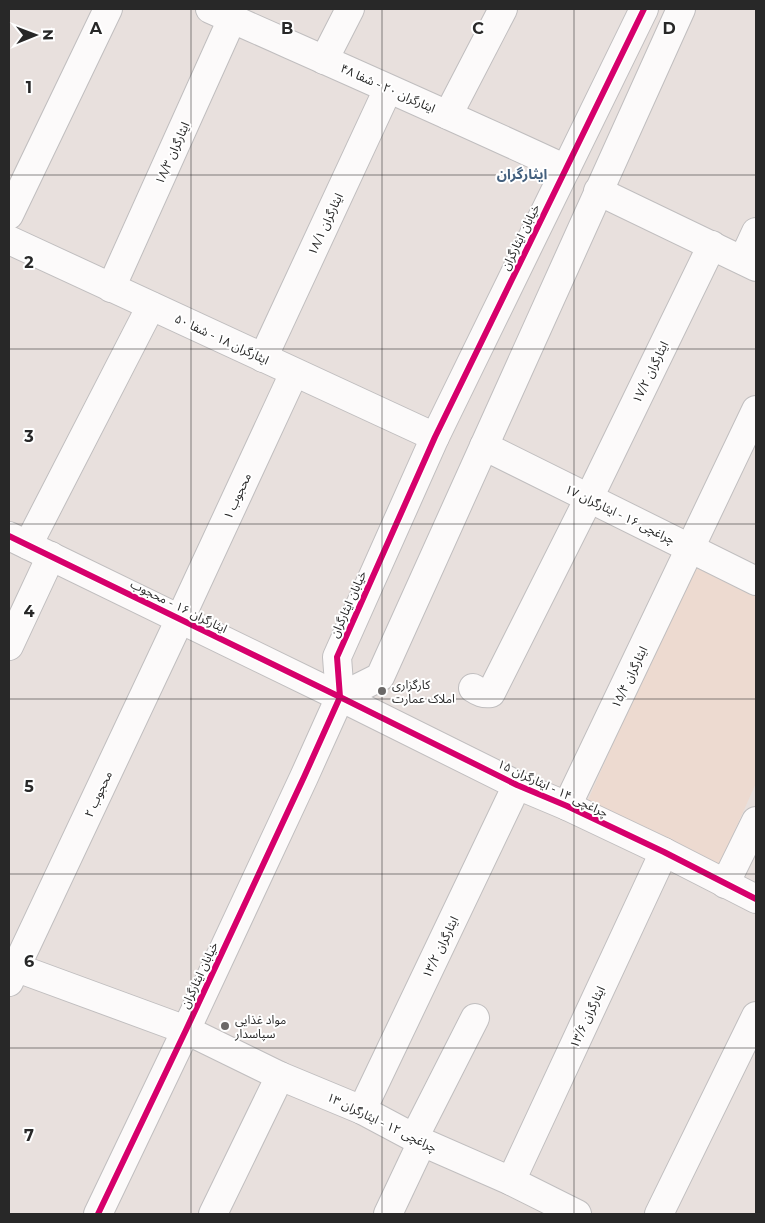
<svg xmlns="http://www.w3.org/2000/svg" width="765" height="1223" viewBox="0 0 765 1223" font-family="Montserrat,'Noto Sans Arabic',sans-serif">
<rect width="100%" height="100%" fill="#e8e0dd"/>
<polygon fill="#eddad0" points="697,565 756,593 756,783 719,866 588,800 641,680"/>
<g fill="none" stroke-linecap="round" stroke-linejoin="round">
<g stroke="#c0bebf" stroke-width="30">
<g id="minor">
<path d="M210,9C329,62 448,114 566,169"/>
<polyline points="324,60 350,9"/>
<polyline points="448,115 503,9"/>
<polyline points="598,191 756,267"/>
<polyline points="9,215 108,9"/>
<polyline points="9,240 435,437"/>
<polyline points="743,260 756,232"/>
<polyline points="111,288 232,19"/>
<polyline points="263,358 388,89"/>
<polyline points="484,446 756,581"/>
<polyline points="9,536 340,697 517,785 567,806 664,852 756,899"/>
<polyline points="28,545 151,306"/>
<polyline points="9,646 51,556"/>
<path d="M473,688C479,692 483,694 491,693L589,498L712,245"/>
<polyline points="340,697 380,677 681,9"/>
<polyline points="567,806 756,410"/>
<polyline points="725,884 756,821"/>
<polyline points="9,965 186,1030 280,1076 362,1110 422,1142 511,1181 577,1214"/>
<polyline points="9,982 180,619 294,373"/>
<polyline points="362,1110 517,785"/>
<polyline points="414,1138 475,1018"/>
<polyline points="511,1181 664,852"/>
<polyline points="98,1214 186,1030 304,777 340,697 337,657 435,437 644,9"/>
<polyline points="213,1214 280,1076"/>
<polyline points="388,1214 422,1142"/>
<polyline points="659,1214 756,1016"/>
</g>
</g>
<use href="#minor" stroke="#fcfafa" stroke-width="28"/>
<g stroke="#fff" stroke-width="9">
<g id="cycleway">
<polyline points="9,536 340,697 517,785 567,806 664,852 756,899"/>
<polyline points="98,1214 186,1030 304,777 340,697 337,657 435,437 644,9"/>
</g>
</g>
<use href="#cycleway" stroke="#d6006c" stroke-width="6"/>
</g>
<path fill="none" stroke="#282828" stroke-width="1" stroke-opacity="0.55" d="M191,9V1214M382,9V1214M574,9V1214M9,175H756M9,349H756M9,524H756M9,699H756M9,874H756M9,1048H756"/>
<g fill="#6b6867" stroke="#fff" stroke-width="2">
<circle cx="382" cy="691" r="5"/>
<circle cx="225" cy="1026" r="5"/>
</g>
<g text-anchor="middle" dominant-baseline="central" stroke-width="4" stroke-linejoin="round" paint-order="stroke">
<g font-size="12" fill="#282828" stroke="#fff">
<text transform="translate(388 88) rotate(24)">ایثارگران ۲۰ - شفا ۴۸</text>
<text transform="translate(172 153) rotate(-66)">ایثارگران ۱۸/۳</text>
<text transform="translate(325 224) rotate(-65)">ایثارگران ۱۸/۱</text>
<text transform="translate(520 237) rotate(-64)">خیابان ایثارگران</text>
<text transform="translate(222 339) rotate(25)">ایثارگران ۱۸ - شفا ۵۰</text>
<text transform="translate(650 372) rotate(-64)">ایثارگران ۱۷/۲</text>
<text transform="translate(237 496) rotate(-65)">محجوب ۱</text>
<text transform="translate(620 514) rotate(26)">چراغچی ۱۶ - ایثارگران ۱۷</text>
<text transform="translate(348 604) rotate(-66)">خیابان ایثارگران</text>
<text transform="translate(179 606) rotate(26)">ایثارگران ۱۶ - محجوب</text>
<text transform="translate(629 677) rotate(-64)">ایثارگران ۱۵/۴</text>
<text transform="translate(553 788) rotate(25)">چراغچی ۱۴ - ایثارگران ۱۵</text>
<text transform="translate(98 794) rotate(-65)">محجوب ۲</text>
<text transform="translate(440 947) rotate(-64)">ایثارگران ۱۳/۲</text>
<text transform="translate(199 975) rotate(-65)">خیابان ایثارگران</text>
<text transform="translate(587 1017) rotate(-65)">ایثارگران ۱۳/۶</text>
<text transform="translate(382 1122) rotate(26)">چراغچی ۱۲ - ایثارگران ۱۳</text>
</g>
<g font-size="12" fill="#282828" stroke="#fff" text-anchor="start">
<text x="392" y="684">کارگزاری<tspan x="392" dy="14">املاک عمارت</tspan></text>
<text x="235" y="1019">مواد غذایی<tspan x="235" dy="14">سپاسدار</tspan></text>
</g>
<g font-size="14" font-weight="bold" fill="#44607e" stroke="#fff">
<text x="522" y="174">ایثارگران</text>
</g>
</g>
<g font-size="16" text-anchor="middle" font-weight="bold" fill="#282828" stroke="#fff" stroke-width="4" stroke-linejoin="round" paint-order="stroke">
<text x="96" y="34">A</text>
<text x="287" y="34">B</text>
<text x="478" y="34">C</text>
<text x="669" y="34">D</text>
<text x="29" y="93">1</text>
<text x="29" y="268">2</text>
<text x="29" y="442">3</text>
<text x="29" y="617">4</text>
<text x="29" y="792">5</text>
<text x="29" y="967">6</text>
<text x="29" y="1141">7</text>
</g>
<rect width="765" height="1223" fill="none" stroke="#282828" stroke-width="20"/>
<g transform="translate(35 35) rotate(89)" stroke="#ffffff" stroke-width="4" paint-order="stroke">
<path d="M0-4L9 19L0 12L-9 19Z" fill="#282828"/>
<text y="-8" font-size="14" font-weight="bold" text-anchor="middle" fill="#282828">N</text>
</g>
</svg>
